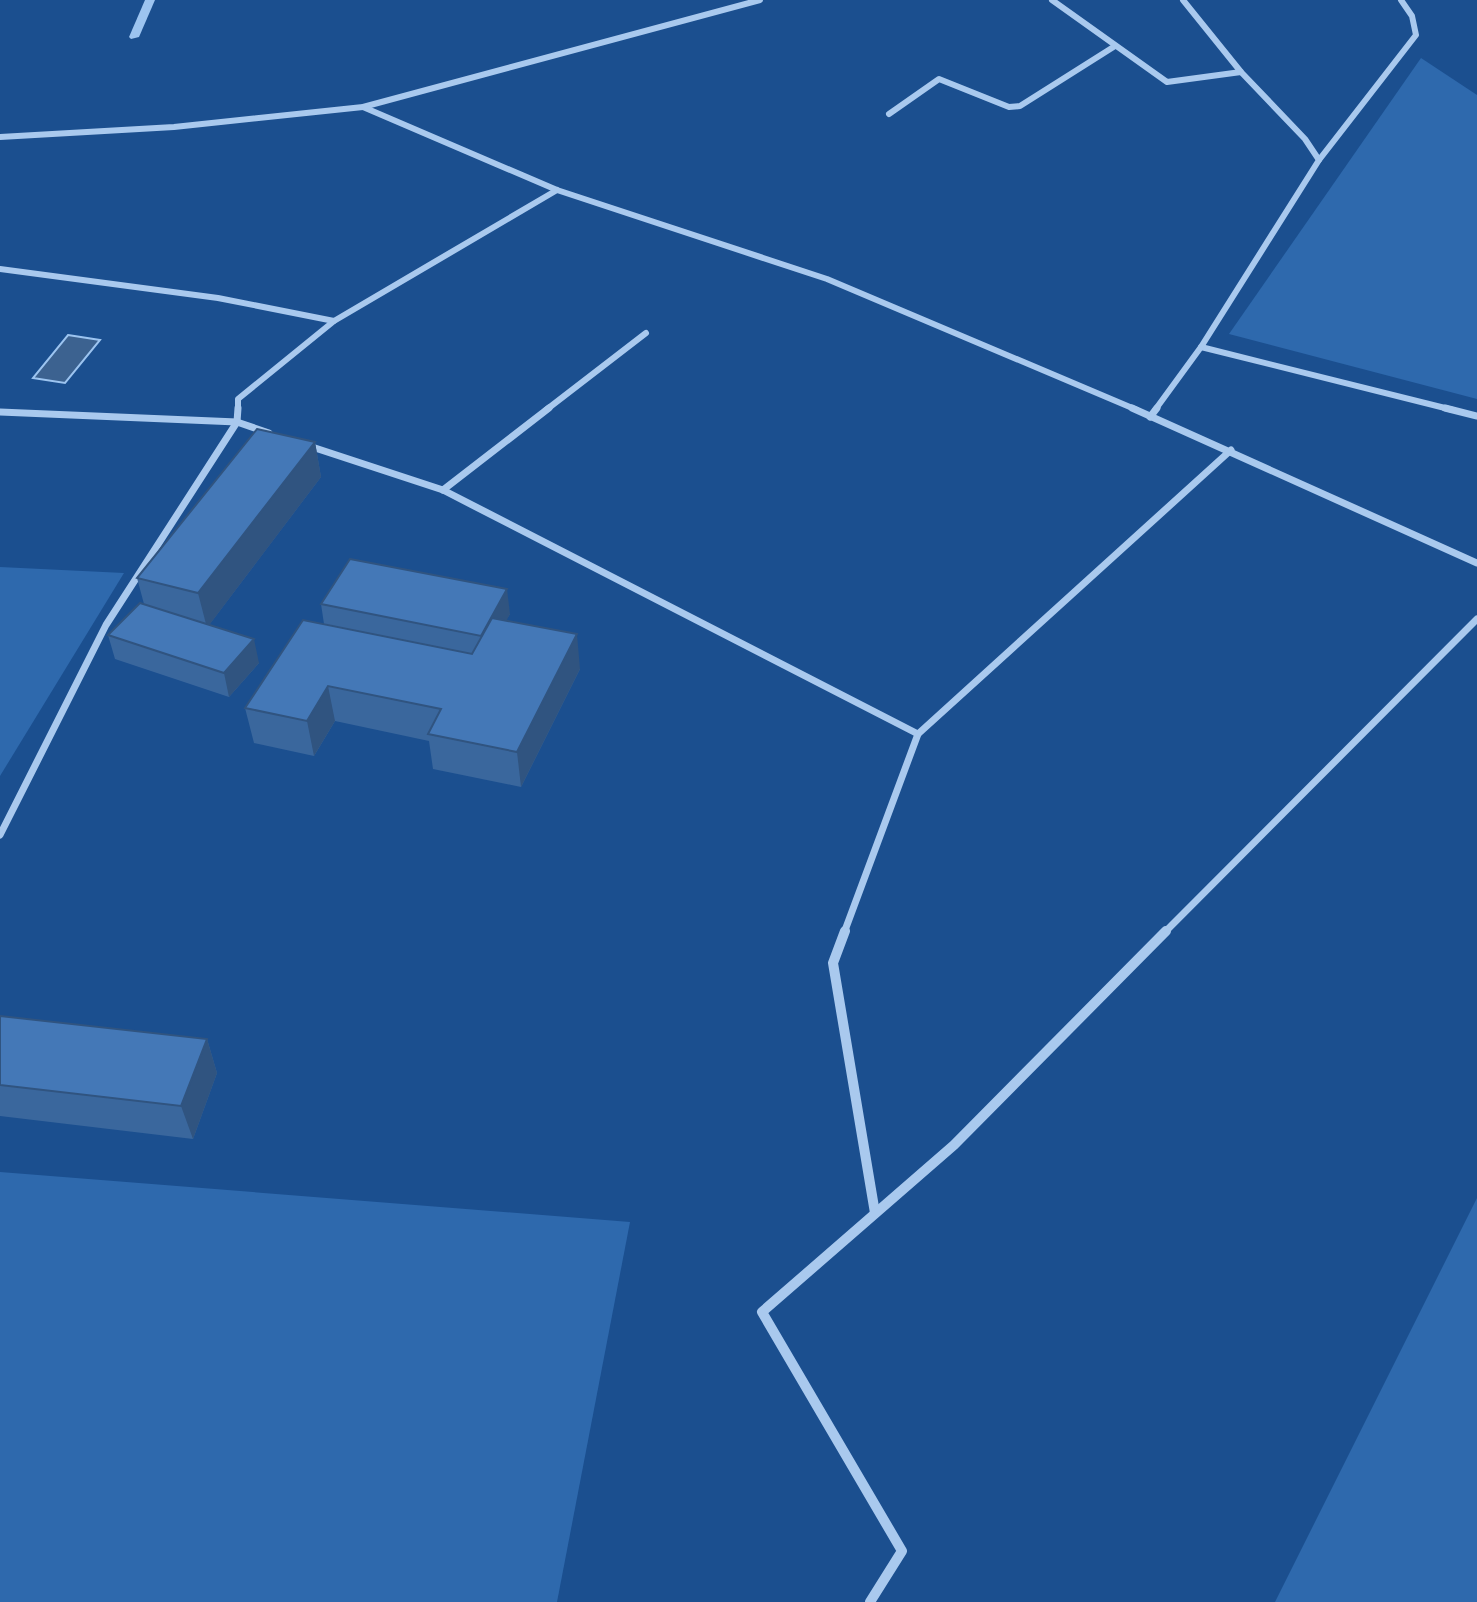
<svg xmlns="http://www.w3.org/2000/svg" width="1477" height="1602" viewBox="0 0 1477 1602" font-family="'IBM Plex Sans',sans-serif">
<rect width="100%" height="100%" fill="#1b4f8f"/>
<g fill="#2e69ad">
<polygon points="1421,58 1477,95 1477,399 1229,334"/>
<polygon points="0,567 124,573 0,776"/>
<polygon points="0,1172 630,1222 557,1602 0,1602"/>
<polygon points="1477,1198 1477,1602 1275,1602"/>
</g>
<polygon fill="#3c6290" stroke="#9cc4f0" stroke-width="2" points="68,335 100,340 65,383 33,378"/>
<g fill="none" stroke-linecap="round" stroke-linejoin="round">
<polygon fill="#9cc4f0" fill-rule="evenodd" points="145,0 155,0 139,37 131,39 129,37"/>
<g stroke="#a9c9ee" stroke-width="6">
<polyline points="1052,0 1167,82 1241,72"/>
<polyline points="363,107 557,190 827,279 1137,410"/>
<polyline points="889,114 939,79 1009,107 1020,106 1115,46"/>
<polyline points="0,137 174,127 363,107 760,0"/>
<polyline points="1319,160 1416,35 1412,16 1401,0"/>
<polyline points="0,269 218,298 334,321"/>
<polyline points="1201,347 1453,410"/>
<polyline points="238,410 238,399 334,321 557,190"/>
<polyline points="546,410 646,333"/>
<polyline points="1155,410 1201,347 1319,160 1305,139 1241,72 1183,0"/>
</g>
<g stroke="#a9c9ee" stroke-width="7">
<polyline points="1132,408 1477,563"/>
<polyline points="1445,408 1477,416"/>
<polyline points="0,412 237,422 269,433"/>
<polyline points="1150,417 1157,408"/>
<polyline points="309,446 443,490 918,734"/>
<polyline points="443,490 549,408"/>
<polyline points="0,835 106,625 237,422 238,408"/>
<polyline points="844,933 918,734 1231,450"/>
<polyline points="1164,933 1477,619"/>
</g>
<g stroke="#a9c9ee" stroke-width="10">
<polyline points="845,931 833,963 875,1213"/>
<polyline points="870,1602 902,1551 762,1312 954,1145 1166,931"/>
</g>
</g>
<g fill="#3a679d">
<polygon points="315,442 321,477 209,625 259,663 229,697 115,659 108,635 144,604 137,578"/>
<polygon points="321,604 510,614 506,620 580,669 521,787 433,769 429,741 335,721 314,756 254,743 245,708 324,624"/>
<polygon points="0,1016 207,1039 217,1073 193,1139 0,1116"/>
</g>
<g fill="#305480">
<polygon points="315,442 321,477 207,628 198,593"/>
<polygon points="507,589 510,614 484,661 481,636"/>
<polygon points="577,634 580,669 521,787 517,752"/>
<polygon points="254,639 259,663 229,697 224,673"/>
<polygon points="328,686 335,721 314,756 307,721"/>
<polygon points="207,1039 217,1073 193,1139 181,1106"/>
</g>
<g fill="#4478b7" stroke="#305480" stroke-width="2">
<polygon points="257,429 315,442 198,593 137,578"/>
<polygon points="350,559 507,589 481,636 321,604"/>
<polygon points="140,603 254,639 224,673 108,635"/>
<polygon points="492,618 577,634 517,752 428,734 441,709 328,686 307,721 245,708 303,620 472,654"/>
<polygon points="0,1016 207,1039 181,1106 0,1085"/>
</g>
</svg>
